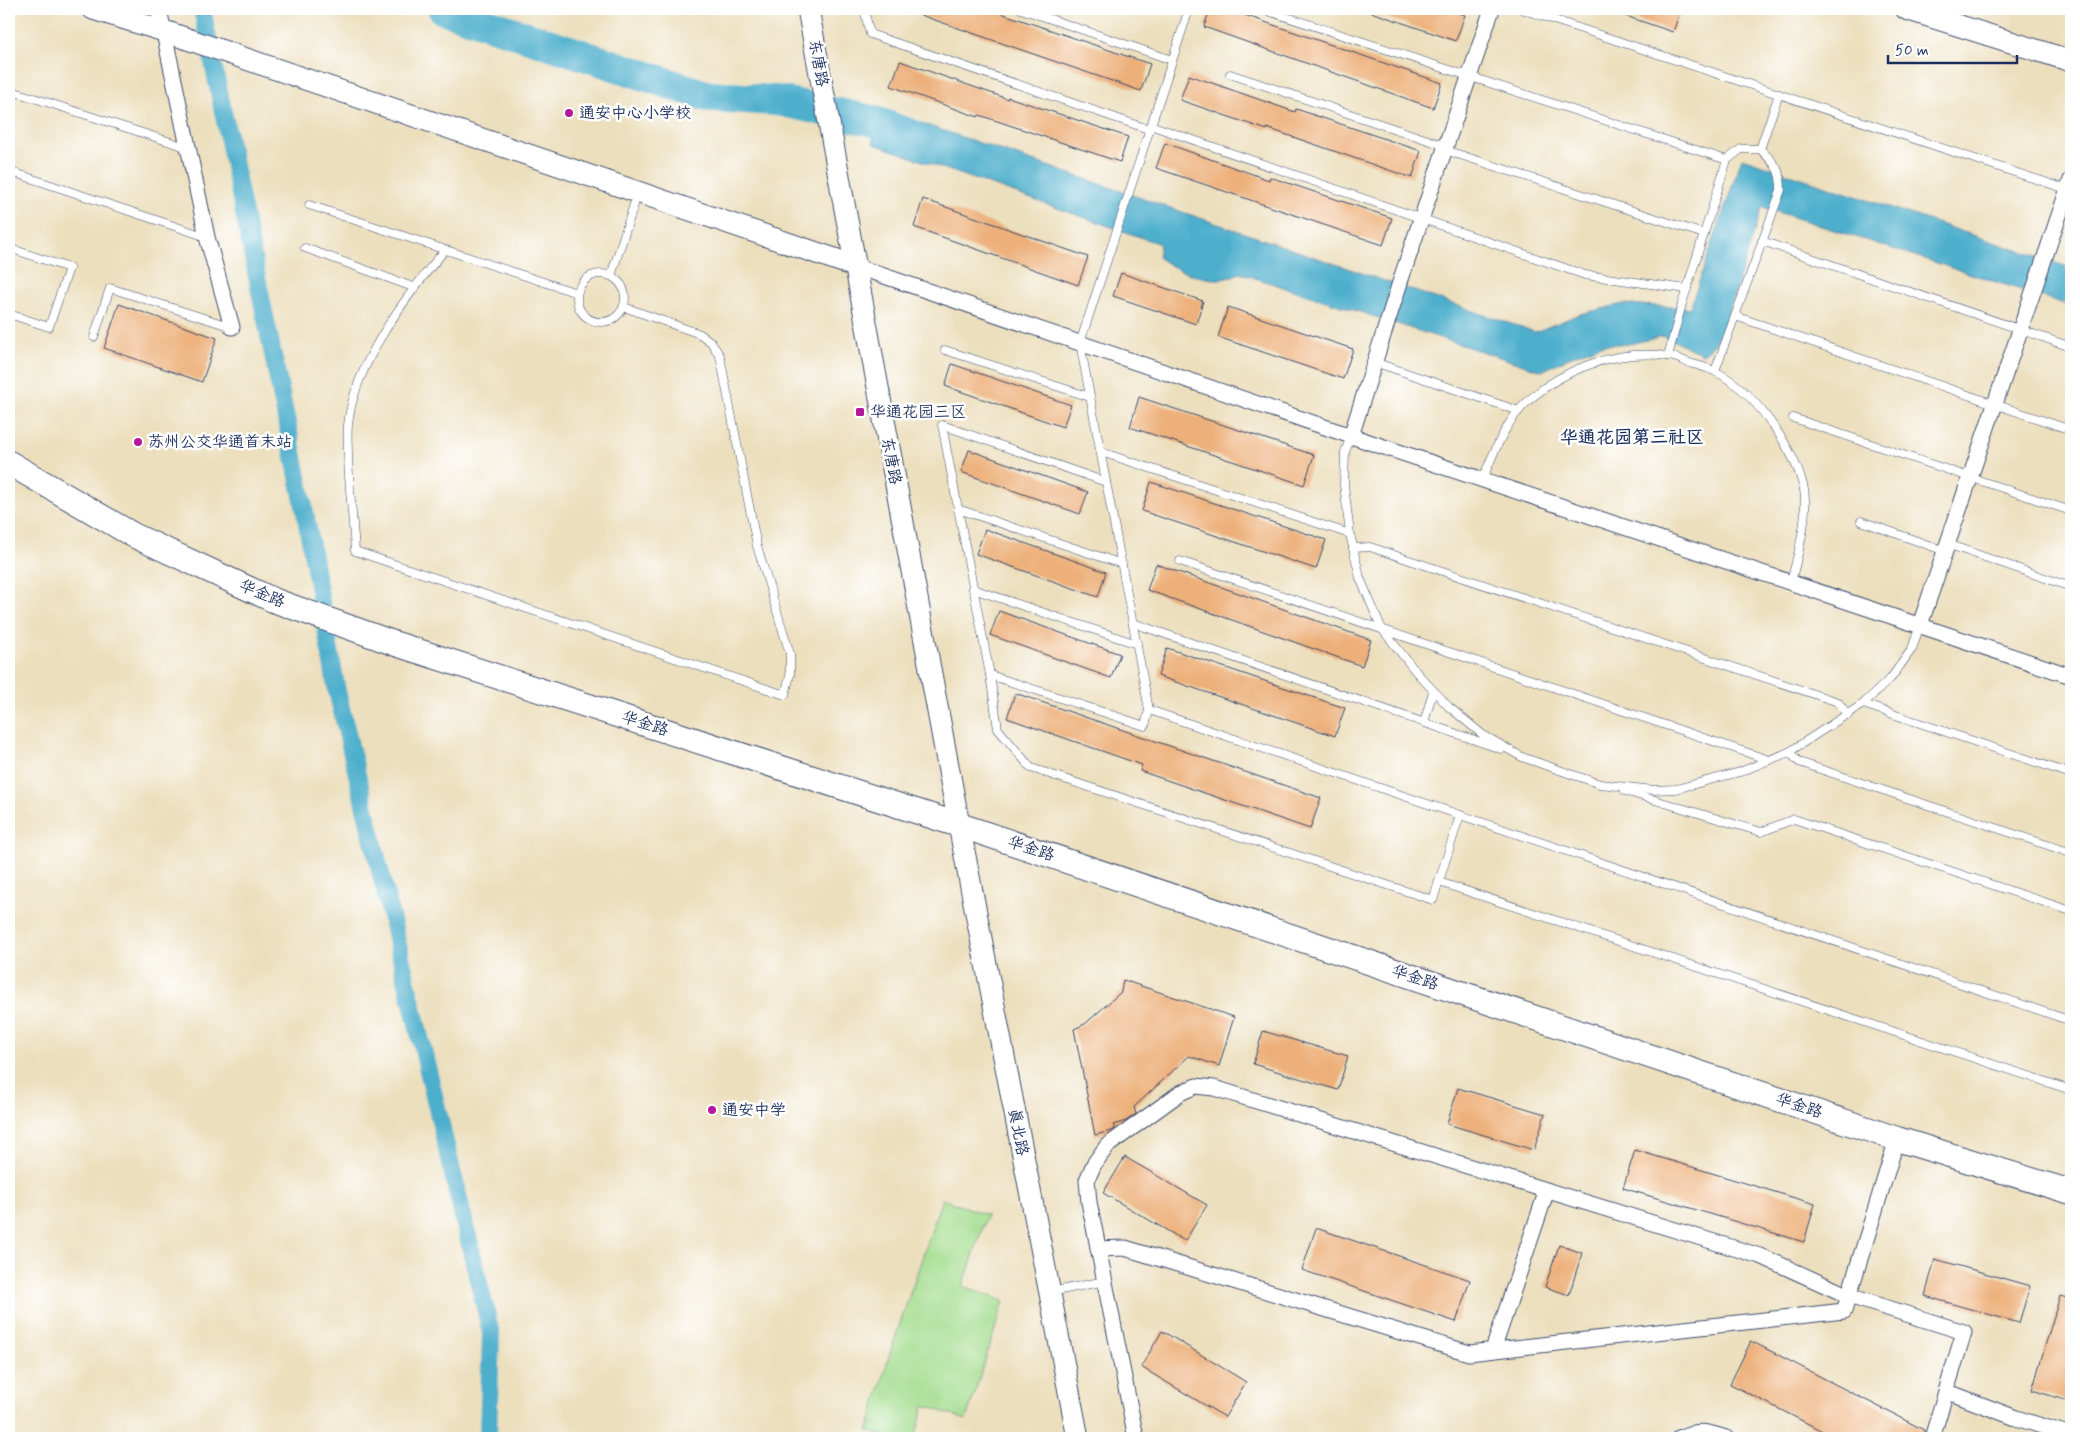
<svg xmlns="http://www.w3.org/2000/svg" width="2080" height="1447" viewBox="0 0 2080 1447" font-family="Mynerve,'LXGW WenKai TC',sans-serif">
<rect width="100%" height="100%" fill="#fff"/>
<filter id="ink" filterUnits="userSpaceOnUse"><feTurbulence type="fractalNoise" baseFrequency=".02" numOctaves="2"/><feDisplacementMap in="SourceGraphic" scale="10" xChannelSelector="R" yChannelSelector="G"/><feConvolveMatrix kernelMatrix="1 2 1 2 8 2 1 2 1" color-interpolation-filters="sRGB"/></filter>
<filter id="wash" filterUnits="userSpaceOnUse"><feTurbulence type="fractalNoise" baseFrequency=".0096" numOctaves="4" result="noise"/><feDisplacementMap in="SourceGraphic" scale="20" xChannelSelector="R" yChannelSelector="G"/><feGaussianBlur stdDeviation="1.12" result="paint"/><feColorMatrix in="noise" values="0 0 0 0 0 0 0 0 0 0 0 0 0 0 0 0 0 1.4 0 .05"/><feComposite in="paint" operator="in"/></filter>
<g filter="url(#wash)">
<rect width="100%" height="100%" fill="#ecdfbd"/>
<polygon fill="#a4dd8f" stroke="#608676" points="942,1199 987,1215 963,1286 1004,1301 966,1420 924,1405 915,1438 894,1438 868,1431 890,1353"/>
<path fill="#4dafcc" stroke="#346f95" d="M865,104L1535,332L1580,314L1623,304L1690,308L1742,158L2071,268V306L1762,207L1722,333L1713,346L1703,354L1663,336L1634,343L1601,345L1572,356L1542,371L1240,273C1234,275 1227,279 1221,279C1200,280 1175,270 1158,257L1160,244L874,144Z"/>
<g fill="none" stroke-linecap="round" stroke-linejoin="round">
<polyline stroke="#4dafcc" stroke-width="18" points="202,9 303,501 337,691 491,1333 488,1438"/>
<polyline stroke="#4dafcc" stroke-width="31" points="443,9 707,96 781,101 877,122 910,134"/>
</g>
<g id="blocks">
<g fill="#edb07a">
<polygon points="909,9 989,9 1150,64 1141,91 975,34 909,11"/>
<polygon points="1210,9 1227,9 1442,83 1433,108 1204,27"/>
<polygon points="1368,9 1446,9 1465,15 1456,41 1368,11"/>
<polygon points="1612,9 1681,9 1673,32 1611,11"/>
<polygon points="900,61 1008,99 1008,97 1128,137 1120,162 979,115 978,117 891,86"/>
<polygon points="1189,75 1295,112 1296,109 1421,151 1412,178 1267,128 1267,130 1180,100"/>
<polygon points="1165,143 1269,180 1270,177 1392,218 1383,245 1156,168"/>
<polygon points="923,199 1088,257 1078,285 914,227"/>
<polygon points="1121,273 1203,301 1196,324 1113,296"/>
<polygon points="119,304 217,338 202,382 104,348"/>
<polygon points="1228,307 1353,349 1343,379 1218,337"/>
<polygon points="952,364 1071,405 1063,427 945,386"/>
<polygon points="1139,397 1314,455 1304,485 1130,427"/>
<polygon points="969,450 1088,492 1080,514 961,472"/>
<polygon points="1151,482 1326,540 1316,569 1142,511"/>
<polygon points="985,529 1106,572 1098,597 976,554"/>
<polygon points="1156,564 1371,640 1362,666 1147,590"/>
<polygon points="999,611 1120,654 1111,678 990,635"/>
<polygon points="1167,648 1345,708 1335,736 1158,676"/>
<polygon points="1015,693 1321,798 1310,829 1140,771 1142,765 1007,718"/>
<polygon points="1123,980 1234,1017 1219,1066 1189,1056 1134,1107 1136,1114 1126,1121 1113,1125 1115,1129 1111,1131 1095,1135 1074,1029 1085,1024 1121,992"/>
<polygon points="1263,1031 1348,1056 1338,1090 1253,1064"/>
<polygon points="1458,1088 1545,1114 1534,1150 1447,1124"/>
<polygon points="1635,1150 1815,1204 1804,1242 1623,1188"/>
<polygon points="1125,1157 1207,1205 1185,1241 1103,1193"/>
<polygon points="1316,1228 1470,1280 1456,1322 1302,1270"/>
<polygon points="1559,1245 1582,1253 1569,1295 1545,1287"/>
<polygon points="1935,1259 2030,1286 2019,1323 1925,1296"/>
<polygon points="2060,1296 2071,1299 2071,1402 2032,1390"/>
<polygon points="1162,1331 1246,1382 1225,1417 1141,1367"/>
<polygon points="1751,1341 1924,1430 1923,1438 1836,1438 1730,1384"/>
</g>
</g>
</g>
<g filter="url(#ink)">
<use href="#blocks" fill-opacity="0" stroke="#3a496c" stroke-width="1"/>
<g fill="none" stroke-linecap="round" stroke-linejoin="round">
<g stroke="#3a496c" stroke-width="9">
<g id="lane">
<polyline points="864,9 870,34 1148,129"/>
<polyline points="1021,9 1172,60"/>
<polyline points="1262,9 1727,160"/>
<polyline points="1521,9 2069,190"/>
<polyline points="1230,74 1446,146"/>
<polyline points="9,90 189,148"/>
<polyline points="1150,125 1585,275 1687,289"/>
<polyline points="1760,149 1779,94"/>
<polyline points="1445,150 1704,234"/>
<polyline points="9,171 207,237"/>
<polyline points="309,205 577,293"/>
<polyline points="1762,241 2071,347"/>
<polyline points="9,248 69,268 49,327 9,314"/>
<polyline points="305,248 413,287"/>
<path d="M445,250C406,296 354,364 348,425C347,435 348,446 348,456C349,487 353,519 355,551L785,695L790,675V654L757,546L720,356L711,342L700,334L624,307"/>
<circle cx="601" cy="298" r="24"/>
<polyline points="611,276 637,195"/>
<polyline points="1735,316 2071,430"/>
<polyline points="94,337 110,288 232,327"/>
<polyline points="945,350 1090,397"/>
<path d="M1668,356L1682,304L1727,160L1741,149H1760C1775,164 1781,168 1781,190L1715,371"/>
<polyline points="1374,362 1519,411"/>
<polyline points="1793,418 2071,511"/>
<polyline points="1351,436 1345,452 1344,485 1350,534 1360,578 1382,629 1417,673 1449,707 1483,735 1522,757 1562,771 1600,784 1653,790 1676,789 1740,772 1789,752 1863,704 1891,678 1912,649 1920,625"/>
<polyline points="1101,452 1350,534"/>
<path d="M1482,480C1494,453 1505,422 1527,402C1564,368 1617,349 1667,356C1674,356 1682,360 1689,363C1697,365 1706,367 1714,371C1752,388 1792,445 1803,485C1810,512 1798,555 1791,582"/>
<polyline points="1106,482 942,425 990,675 998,729 1031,768 1433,900 1460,815"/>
<polyline points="958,509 1122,564"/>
<polyline points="1861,521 1945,551"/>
<polyline points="1947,544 2071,587"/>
<polyline points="1353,548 1370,547 1838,702 1848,715"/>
<polyline points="1180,561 1769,760"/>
<polyline points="973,589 1137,644"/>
<polyline points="1133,623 1501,749"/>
<polyline points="990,675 1145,726 1149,710 1080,343 1189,9"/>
<polyline points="1863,704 2071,774"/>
<polyline points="1149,710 2071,1021"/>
<polyline points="1424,723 1433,691"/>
<polyline points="1789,752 1799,762 2071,853"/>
<polyline points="1625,791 1761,832 1794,819 2071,911"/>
<polyline points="1439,882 2071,1090"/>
<polyline points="1051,1292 1105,1281"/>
</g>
</g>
<g stroke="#3a496c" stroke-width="17">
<g id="street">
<polyline points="159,9 207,237 232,327"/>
<polyline points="855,266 1351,436 2071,676"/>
<polyline points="1351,436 1403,273 1492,9"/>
<polyline points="1920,625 2071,180"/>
<polyline points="1098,1249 1125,1248 1469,1353 1844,1311 1897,1139"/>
<polyline points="1493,1350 1547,1190"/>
<polyline points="1948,1392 2016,1418 2071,1435"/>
<polyline points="1136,1438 1089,1202 1087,1180 1094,1164 1107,1146 1180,1093 1196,1086 1214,1088 1763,1257 1849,1296 1964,1332 1932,1438"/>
<path d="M1679,1438C1698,1429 1707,1432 1726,1438"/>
</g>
</g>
<g stroke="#3a496c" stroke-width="23">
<g id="secondary">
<polyline points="93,9 164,31 855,266"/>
<polyline points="808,9 959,825 1078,1438"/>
<polyline points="1906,9 2071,61"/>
</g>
</g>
<g stroke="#3a496c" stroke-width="26">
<polyline id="primary" points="9,463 133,535 273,600 396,644 959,825 1897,1139 2071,1192"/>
</g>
<use href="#lane" stroke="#fff" stroke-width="8"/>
<use href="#street" stroke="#fff" stroke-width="15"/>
<use href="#secondary" stroke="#fff" stroke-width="21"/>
<use href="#primary" stroke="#fff" stroke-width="24"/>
</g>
</g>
<g fill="#b5179e" stroke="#fff" stroke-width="2">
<circle cx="569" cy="113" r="5"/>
<rect x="855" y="407" width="10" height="10" rx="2.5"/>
<circle cx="138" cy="442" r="5"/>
<circle cx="712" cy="1110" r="5"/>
</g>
<g text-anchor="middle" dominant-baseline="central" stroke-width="5" stroke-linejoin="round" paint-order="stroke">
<g font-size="16" fill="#1b2f5e" stroke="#fff">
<text transform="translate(818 63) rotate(80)">东唐路</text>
<text transform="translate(891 461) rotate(79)">东唐路</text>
<text transform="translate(262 594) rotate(23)">华金路</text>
<text transform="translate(645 724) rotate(18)">华金路</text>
<text transform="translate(1031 849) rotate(18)">华金路</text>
<text transform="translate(1415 978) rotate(18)">华金路</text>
<text transform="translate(1799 1106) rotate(18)">华金路</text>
<text transform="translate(1018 1132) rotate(79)">真北路</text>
</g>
<g font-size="16" fill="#1b2f5e" stroke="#fff" text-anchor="start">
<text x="579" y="113">通安中心小学校</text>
<text x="870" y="412">华通花园三区</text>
<text x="148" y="442">苏州公交华通首末站</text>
<text x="722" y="1110">通安中学</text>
</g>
<g font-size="18" font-weight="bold" fill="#1b2f5e" stroke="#fff">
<text x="1632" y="438">华通花园第三社区</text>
</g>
</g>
<rect width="2080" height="1447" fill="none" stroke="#fff" stroke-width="30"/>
<path d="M1888 55v8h129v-8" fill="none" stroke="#1b2f5e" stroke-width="2.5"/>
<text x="1895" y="55" font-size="15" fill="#1b2f5e" stroke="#ffffff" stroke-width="4" paint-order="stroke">50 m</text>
</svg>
